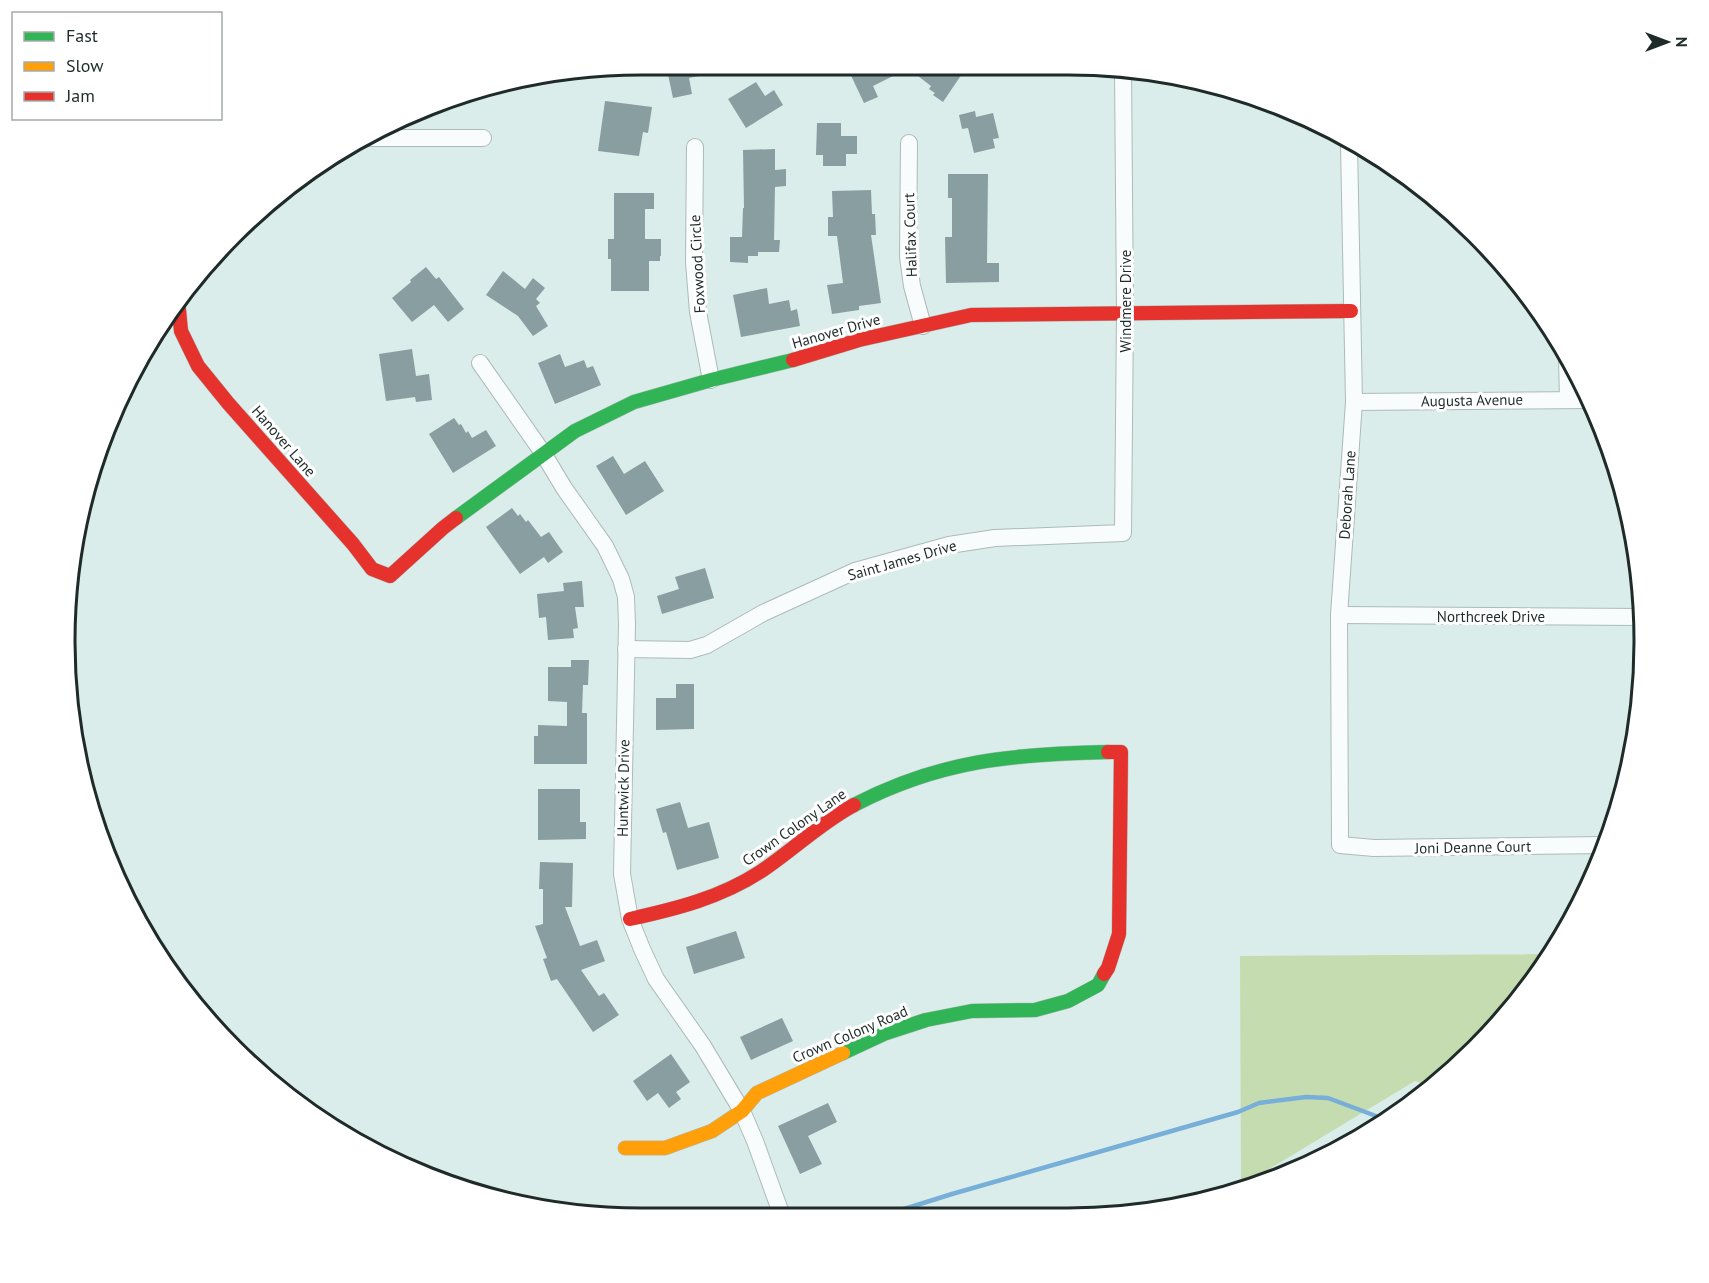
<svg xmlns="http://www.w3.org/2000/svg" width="1709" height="1283" viewBox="0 0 1709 1283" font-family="'PT Sans',sans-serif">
<rect width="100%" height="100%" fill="#daedea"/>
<polygon fill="#c5dcb0" points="1550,954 1501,1022 1432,1087 1415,1081 1241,1186 1240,956"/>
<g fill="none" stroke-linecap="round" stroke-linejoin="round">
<polyline stroke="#77afd9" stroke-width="4.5" points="885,1215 952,1194 1238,1112 1259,1103 1306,1097 1328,1098 1384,1119"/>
</g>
<g fill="#899ea0">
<polygon points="666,65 728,65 728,70 689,78 692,94 673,98"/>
<polygon points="846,65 891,65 895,75 873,86 878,97 864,103"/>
<polygon points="925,65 968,65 943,102 933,95 935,93 929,89 931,86 918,76"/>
<polygon points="756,82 765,96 774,90 783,105 746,128 728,99"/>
<polygon points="605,101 652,107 648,133 643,132 639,156 598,151"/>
<polygon points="975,111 976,117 993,113 999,138 993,139 995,148 974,153 968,128 962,129 959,115"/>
<polygon points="817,123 841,123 841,136 857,136 857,154 846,154 846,166 823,166 823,155 816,155"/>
<polygon points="775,149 775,170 786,169 786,186 775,187 774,240 780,240 779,252 758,252 758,256 748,256 748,263 730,262 730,237 742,237 743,208 744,208 743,150"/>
<polygon points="948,174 988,174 987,263 999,263 999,282 946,283 945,237 952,237 952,198 948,198"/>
<polygon points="871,190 872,214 875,214 876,235 871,235 881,303 859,306 859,310 832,314 827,285 843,283 837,236 828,236 828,217 833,217 832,191"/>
<polygon points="614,193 654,193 654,209 645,209 645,239 661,239 661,256 660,256 660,261 649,261 649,291 611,291 611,259 608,259 608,239 614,239"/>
<polygon points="426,267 436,279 439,277 464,309 448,322 434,305 412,322 392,298 411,282 410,280"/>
<polygon points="503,271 525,289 533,278 545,288 536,299 540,303 536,306 548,326 533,336 518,316 486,295"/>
<polygon points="767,288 769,304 789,300 791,311 797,309 800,326 741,337 733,295"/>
<polygon points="412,349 416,376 429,374 432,400 416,402 415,397 386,401 379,354"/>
<polygon points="560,354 565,367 584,360 587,368 593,366 601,385 555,404 538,363"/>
<polygon points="454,418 459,425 461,424 466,433 468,431 472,438 486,430 496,446 453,473 429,434"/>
<polygon points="613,456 624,474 645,461 664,491 626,515 596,466"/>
<polygon points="512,508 518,516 520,514 526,522 528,520 541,537 549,532 563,552 548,563 544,557 520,574 486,527"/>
<polygon points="705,568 714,598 662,614 657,596 679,589 675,577"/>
<polygon points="582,581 584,607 575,607 578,628 573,629 574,638 548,640 546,617 539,618 537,594 564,591 563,583"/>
<polygon points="571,660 589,660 588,685 583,685 582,713 587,713 587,764 534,764 534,736 538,736 538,725 567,726 567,702 548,701 548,667 571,667"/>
<polygon points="676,684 694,684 694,729 656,730 656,698 676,698"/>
<polygon points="538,789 580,789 580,822 586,822 586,839 538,840"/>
<polygon points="680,802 688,828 709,822 719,858 677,870 666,832 663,833 656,809"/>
<polygon points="540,862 573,863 572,907 565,907 580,946 597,940 605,961 581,970 599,996 604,993 619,1015 593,1032 557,979 551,981 543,959 547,958 535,926 543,924 543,889 539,889"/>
<polygon points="736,931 745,958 694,974 686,947"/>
<polygon points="782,1018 793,1041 751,1060 740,1037"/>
<polygon points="671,1054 690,1082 676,1092 681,1099 669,1108 658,1093 647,1101 633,1081"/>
<polygon points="828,1103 837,1122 808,1136 822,1164 800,1174 778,1126"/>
</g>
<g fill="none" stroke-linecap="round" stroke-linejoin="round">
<g stroke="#acbbb9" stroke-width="18">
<g id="street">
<polyline points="363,138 483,138"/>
<polyline points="909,143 908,257 912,286 923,326"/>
<polyline points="1349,144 1354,402 1339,615 1340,845 1374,848 1606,845"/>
<polyline points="695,147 694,262 698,312 711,380"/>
<polyline points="1567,358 1568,399"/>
<polyline points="480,363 543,453 564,488 605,546 621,579 626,597 627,624 622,874 630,919 642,949 656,979 703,1046 742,1111 755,1141 782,1216"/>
<polyline points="1354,402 1590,400"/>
<polyline points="1339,615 1643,617"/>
<polyline points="626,649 690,650 707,645 763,613 855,571 949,545 995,538 1123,533 1125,313 1123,69"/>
</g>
</g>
<g stroke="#acbbb9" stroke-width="15">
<g id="fast">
<polyline points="456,518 575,431 634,402 711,380 793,360"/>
<path d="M854,805C940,760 1014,754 1108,752"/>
<polyline points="843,1053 886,1033 926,1020 972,1011 1035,1010 1068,1001 1098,985 1104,974"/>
</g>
</g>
<g stroke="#acbbb9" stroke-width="15">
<polyline id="slow" points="625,1148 665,1148 712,1131 742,1111 757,1093 843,1053"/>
</g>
<g stroke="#acbbb9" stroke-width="15">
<g id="jam">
<polyline points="179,310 181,331 198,366 228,403 353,544 372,569 390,576 443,528 456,518"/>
<polyline points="793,360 859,340 971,315 1351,311"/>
<path d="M630,919C675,909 720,898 760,872C792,851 820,823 854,805"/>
<polyline points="1104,974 1108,968 1119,934 1121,752 1108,752"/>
</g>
</g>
<use href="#street" stroke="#f9fcfc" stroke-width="16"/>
<use href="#fast" stroke="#30b455" stroke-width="14"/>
<use href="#slow" stroke="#ff9f0a" stroke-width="14"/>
<use href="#jam" stroke="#e5322d" stroke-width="14"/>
</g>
<g text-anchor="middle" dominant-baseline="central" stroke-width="6" stroke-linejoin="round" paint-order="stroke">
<g font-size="15" fill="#1e2b29" stroke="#fff">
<text transform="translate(910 235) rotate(-92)">Halifax Court</text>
<text transform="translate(697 264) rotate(-93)">Foxwood Circle</text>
<text transform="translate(1125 301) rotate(-90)">Windmere Drive</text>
<text transform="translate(836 331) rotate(-16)">Hanover Drive</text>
<text transform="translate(1472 400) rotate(-1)">Augusta Avenue</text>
<text transform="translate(284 441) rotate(49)">Hanover Lane</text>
<text transform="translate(1347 495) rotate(-86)">Deborah Lane</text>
<text transform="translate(902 560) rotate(-16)">Saint James Drive</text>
<text x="1491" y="616">Northcreek Drive</text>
<text transform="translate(623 788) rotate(-89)">Huntwick Drive</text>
<text transform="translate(794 827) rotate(-35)">Crown Colony Lane</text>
<text transform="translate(1473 847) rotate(-1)">Joni Deanne Court</text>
<text transform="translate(850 1034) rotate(-23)">Crown Colony Road</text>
</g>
</g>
<path d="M0 0H1709V1283H0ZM641 75H1068A566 566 0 0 1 1634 641V642A566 566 0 0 1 1068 1208H641A566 566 0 0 1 75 642V641A566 566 0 0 1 641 75Z" fill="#fff" fill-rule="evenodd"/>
<path fill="none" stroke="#1e2b29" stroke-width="3" d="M641 75H1068A566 566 0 0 1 1634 641V642A566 566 0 0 1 1068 1208H641A566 566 0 0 1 75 642V641A566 566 0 0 1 641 75Z"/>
<rect x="12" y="12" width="210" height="108" fill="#ffffff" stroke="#a5aaa9" stroke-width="1.5"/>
<rect x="24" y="32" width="30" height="9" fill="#30b455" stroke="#a5aaa9" stroke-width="1.5"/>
<text x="66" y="42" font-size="18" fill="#1e2b29">Fast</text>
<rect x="24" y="62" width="30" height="9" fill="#ff9f0a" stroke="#a5aaa9" stroke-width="1.5"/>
<text x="66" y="72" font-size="18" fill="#1e2b29">Slow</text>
<rect x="24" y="92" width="30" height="9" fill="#e5322d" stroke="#a5aaa9" stroke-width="1.5"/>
<text x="66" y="102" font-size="18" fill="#1e2b29">Jam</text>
<g transform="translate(1667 42) rotate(90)" stroke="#ffffff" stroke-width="4.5" paint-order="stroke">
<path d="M0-4.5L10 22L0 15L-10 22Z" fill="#1e2b29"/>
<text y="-9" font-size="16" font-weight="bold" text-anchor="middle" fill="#1e2b29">N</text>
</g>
</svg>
